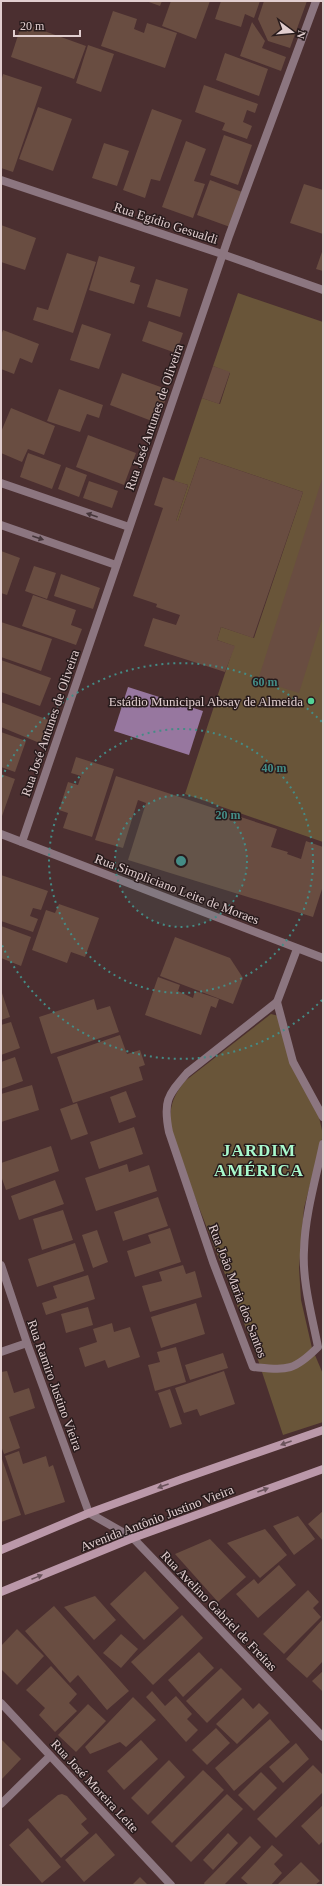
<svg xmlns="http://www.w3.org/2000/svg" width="324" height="1886" viewBox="0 0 324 1886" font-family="Georgia,serif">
<rect width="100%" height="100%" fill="#4b2f30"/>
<g fill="#695539">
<polygon points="238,293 323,322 323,842 185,794 234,646 217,640 221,627 254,638 303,492 200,457 178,521 176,521 188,485 174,481 202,398 220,404 230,373 213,366"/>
<path d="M271,1014L279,1016L319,1117L323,1135L304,1208L299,1268L301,1300L312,1348L323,1374V1422L283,1435L256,1354L170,1133C170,1109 170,1100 185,1081Z"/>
</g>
<polygon fill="#97779f" points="128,687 203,711 189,755 114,731"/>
<g fill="#694d41">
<polygon points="146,1 162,1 160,6"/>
<polygon points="171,1 210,1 196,39 162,26"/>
<polygon points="221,1 260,1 254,18 245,14 241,27 215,19"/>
<polygon points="264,1 307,1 290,48 268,41 258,19"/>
<polygon points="113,11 137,19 134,29 144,33 147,23 177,33 165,68 101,46"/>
<polygon points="252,22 265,41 262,48 286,57 281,71 240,56"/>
<polygon points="22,23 86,46 74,79 11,57"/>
<polygon points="88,45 114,54 101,92 76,83"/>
<polygon points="225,53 268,69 259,96 216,80"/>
<polygon points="3,74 42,87 13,172 1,168 1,82"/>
<polygon points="204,85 258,104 255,113 247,110 243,122 252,126 247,139 222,130 225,123 195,112"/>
<polygon points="38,107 72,119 53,171 19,159"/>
<polygon points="152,109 182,120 160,181 151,179 145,198 123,190"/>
<polygon points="224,135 252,145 238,185 210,175"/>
<polygon points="186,141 206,149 194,181 205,184 193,218 162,207"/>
<polygon points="104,143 129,151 117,186 92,178"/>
<polygon points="210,180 242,192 230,227 197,215"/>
<polygon points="304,184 323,190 323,234 290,223"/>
<polygon points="1,225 36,238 25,270 1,262"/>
<polygon points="323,249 323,271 316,269"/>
<polygon points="67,253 96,262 73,333 33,320 37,307 48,310"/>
<polygon points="99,256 135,267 130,282 140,285 134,304 89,290"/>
<polygon points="156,279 188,289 180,317 147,307"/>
<polygon points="149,321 183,333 176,353 142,341"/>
<polygon points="82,324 111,334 99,369 70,360"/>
<polygon points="3,330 39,344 32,363 20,358 14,374 1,369 1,335"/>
<polygon points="213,366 230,372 219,404 202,398"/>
<polygon points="122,373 169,390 157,423 110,405"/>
<polygon points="59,389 103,405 99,418 87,414 80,432 47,421"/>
<polygon points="11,408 55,426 44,455 28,449 22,462 1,453 1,432"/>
<polygon points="88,435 136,453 124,485 76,467"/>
<polygon points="28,453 61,465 52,489 20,477"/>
<polygon points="200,457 303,492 253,638 221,627 217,640 235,646 225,672 144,646 153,618 176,625 180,615 156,607 157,604 133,596 163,508 154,505 163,477 188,485 176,521 178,521"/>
<polygon points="66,467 87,475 79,497 58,489"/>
<polygon points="323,476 323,616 299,693 258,680"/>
<polygon points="89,481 118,491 112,508 83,498"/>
<polygon points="1,551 20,558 7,595 1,593"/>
<polygon points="34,566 56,573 47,599 25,591"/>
<polygon points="61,574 100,588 93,609 54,596"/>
<polygon points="33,595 76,610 71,625 82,629 76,645 22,626"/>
<polygon points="1,622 52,639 41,671 1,657"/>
<polygon points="1,660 51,678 40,706 1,692"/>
<polygon points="1,702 51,721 42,744 1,727"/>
<polygon points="1,732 26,741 15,772 1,767"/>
<polygon points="76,757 114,769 92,837 63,828 68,813 59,810 68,782 78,785 81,776 71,773"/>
<polygon points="1,774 15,779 1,819"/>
<polygon points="116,776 277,829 271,847 288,852 287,854 301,859 306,841 323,847 323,886 313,917 128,860 146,803 138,800 123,848 95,840"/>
<polygon points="1,875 48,891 41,910 33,908 30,916 38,919 33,932 1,921"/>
<polygon points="59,904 99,918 85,957 71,952 67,963 32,950 46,910 55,913"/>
<polygon points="1,926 31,937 21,966 1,958"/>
<polygon points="175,937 230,958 243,978 233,1004 160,976"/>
<polygon points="158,977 180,985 178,991 193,998 195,991 219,999 216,1008 211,1006 201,1035 145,1015"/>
<polygon points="1,990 10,1017 1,1020"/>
<polygon points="94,999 97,1010 110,1006 119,1032 51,1054 39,1017"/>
<polygon points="11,1022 20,1048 1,1055 1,1025"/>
<polygon points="120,1035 127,1054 140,1050 145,1065 139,1067 143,1080 73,1103 57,1057"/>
<polygon points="15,1057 23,1081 1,1089 1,1062"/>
<polygon points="32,1085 39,1110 1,1122 1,1094"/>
<polygon points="126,1091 136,1117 119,1123 110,1097"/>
<polygon points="77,1103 88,1134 71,1140 60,1109"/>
<polygon points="134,1127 143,1154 99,1169 90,1142"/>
<polygon points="51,1146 59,1171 6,1190 1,1176 1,1163"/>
<polygon points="127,1164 129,1172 149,1165 157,1191 96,1211 85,1178"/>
<polygon points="55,1180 64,1204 19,1220 11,1196"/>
<polygon points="158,1197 168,1226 123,1241 114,1212"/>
<polygon points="63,1210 73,1240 42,1250 33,1219"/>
<polygon points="170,1228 181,1262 135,1277 127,1251 151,1243 148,1235"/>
<polygon points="97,1230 108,1262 93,1268 82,1235"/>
<polygon points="75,1243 84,1271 37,1287 28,1259"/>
<polygon points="183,1265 186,1274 195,1271 202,1297 150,1312 142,1286 162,1281 159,1272"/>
<polygon points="88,1275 95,1299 46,1315 42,1303 57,1298 53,1286"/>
<polygon points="196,1303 205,1334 161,1348 151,1317"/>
<polygon points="88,1307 93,1325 66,1333 61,1314"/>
<polygon points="112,1323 114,1332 130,1327 140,1357 108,1368 105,1360 85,1367 79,1348 97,1342 93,1329"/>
<polygon points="176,1347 186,1382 155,1391 148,1365 160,1362 157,1352"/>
<polygon points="223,1353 228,1368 190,1380 185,1365"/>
<polygon points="7,1371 14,1393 29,1388 35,1408 9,1417 20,1448 4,1454 1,1446 1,1372"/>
<polygon points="224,1371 235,1404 200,1416 197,1409 184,1413 175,1388"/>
<polygon points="170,1389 182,1424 170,1428 158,1393"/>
<polygon points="19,1451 23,1464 46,1456 49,1467 53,1465 65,1502 25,1515 5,1456"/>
<polygon points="1,1456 21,1515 1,1522"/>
<polygon points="323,1511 323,1541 308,1524"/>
<polygon points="298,1516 315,1539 294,1555 273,1526"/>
<polygon points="265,1529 287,1555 260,1578 227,1543"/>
<polygon points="210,1539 246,1577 218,1602 175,1554"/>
<polygon points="279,1565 296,1585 258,1618 236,1594 254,1579 258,1584"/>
<polygon points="145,1571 179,1608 144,1640 110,1604"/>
<polygon points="308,1590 319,1602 313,1608 321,1617 284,1654 263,1634"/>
<polygon points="95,1596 116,1620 94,1640 64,1607"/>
<polygon points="54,1606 129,1691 107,1710 78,1675 70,1683 25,1631"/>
<polygon points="182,1615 203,1638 153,1685 131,1662"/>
<polygon points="323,1619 323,1661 307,1678 286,1659"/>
<polygon points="17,1629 44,1656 17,1685 1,1669 1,1646"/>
<polygon points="121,1634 138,1649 121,1668 103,1653"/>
<polygon points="199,1652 214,1668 183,1697 168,1680"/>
<polygon points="51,1666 77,1694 69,1703 77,1711 55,1732 39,1715 45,1708 26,1690"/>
<polygon points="221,1668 242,1689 207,1723 186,1701"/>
<polygon points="323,1671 323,1692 312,1681"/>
<polygon points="152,1691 165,1706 176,1696 192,1714 187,1719 198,1730 186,1742 146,1697"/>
<polygon points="133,1697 156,1720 126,1747 120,1742 90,1754 85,1747"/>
<polygon points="243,1698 253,1709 259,1703 269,1713 237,1744 216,1724"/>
<polygon points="88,1704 106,1721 76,1752 58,1735"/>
<polygon points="270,1719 290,1742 234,1791 215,1768"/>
<polygon points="216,1728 230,1743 207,1765 192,1750"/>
<polygon points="1,1739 21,1759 1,1780"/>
<polygon points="141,1740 158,1759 124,1790 107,1771"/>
<polygon points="296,1743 309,1759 283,1783 269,1767"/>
<polygon points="169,1760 185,1777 148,1815 131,1798"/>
<polygon points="313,1765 323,1775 323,1792 276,1838 257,1819"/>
<polygon points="203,1770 224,1790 172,1843 151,1822"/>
<polygon points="261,1772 277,1788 254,1811 238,1795"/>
<polygon points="62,1794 67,1796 87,1819 81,1824 89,1833 61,1858 28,1820 58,1795"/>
<polygon points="227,1794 243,1809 191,1862 175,1846"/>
<polygon points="323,1805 323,1841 319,1845 301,1826"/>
<polygon points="28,1828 61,1867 42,1883 9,1845"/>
<polygon points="96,1833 115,1855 84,1882 65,1860"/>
<polygon points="228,1833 238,1843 213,1870 203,1860"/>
<polygon points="250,1836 261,1847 224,1885 205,1885 204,1883"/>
<polygon points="272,1845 283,1855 274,1864 282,1873 271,1885 249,1885 241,1878"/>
<polygon points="301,1862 320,1881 315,1885 277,1885"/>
<polygon points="140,1877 148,1885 132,1885"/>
</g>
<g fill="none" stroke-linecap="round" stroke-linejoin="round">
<g stroke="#8c7680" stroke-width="8">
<polyline points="1,180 222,254 323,290"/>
<polyline points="1,483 129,527"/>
<polyline points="1,525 116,565"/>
<polyline points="1,834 323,958"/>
<polyline points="22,842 229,236 316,1"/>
<path d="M297,949L277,1002L187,1073C167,1096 163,1102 169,1132L213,1262L253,1367C287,1370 293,1372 318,1347C312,1316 302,1281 304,1250C305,1214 316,1178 323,1144"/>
<polyline points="277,1002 293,1062 323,1117"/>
<polyline points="1,1265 27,1343 89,1513 133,1538 323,1737"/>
<polyline points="1,1352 27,1343"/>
<polyline points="1,1703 171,1885"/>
<polyline points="1,1804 50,1756"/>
</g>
<g stroke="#bb98a9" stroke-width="8">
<polyline points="1,1550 89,1513 182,1479 323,1430"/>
<polyline points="1,1592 133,1538 323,1469"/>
</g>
</g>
<defs><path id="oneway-solid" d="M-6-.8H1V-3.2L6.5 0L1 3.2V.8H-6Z"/></defs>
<g fill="#46363a">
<use href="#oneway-solid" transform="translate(92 515) rotate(-161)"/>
<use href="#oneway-solid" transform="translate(38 538) rotate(19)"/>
</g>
<g fill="#6a535b">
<use href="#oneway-solid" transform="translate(286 1443) rotate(160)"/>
<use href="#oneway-solid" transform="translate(163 1486) rotate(160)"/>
<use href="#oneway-solid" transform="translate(263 1490) rotate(-20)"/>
<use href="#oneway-solid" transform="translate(37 1577) rotate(-22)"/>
</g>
<circle cx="181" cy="861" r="66" fill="#448c86" fill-opacity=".12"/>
<g fill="none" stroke="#448c86" stroke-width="2" stroke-dasharray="2 4">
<circle cx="181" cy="861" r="66"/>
<circle cx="181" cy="861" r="132"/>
<path d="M322 1000A198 198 0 0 1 2 945M2 777A198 198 0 0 1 322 722"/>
</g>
<circle fill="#53d396" stroke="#281b1c" stroke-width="1.5" cx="311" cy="701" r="4"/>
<g text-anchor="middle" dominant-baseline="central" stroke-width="3" stroke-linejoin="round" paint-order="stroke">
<g font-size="13" fill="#e1cecf" stroke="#281b1c">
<text transform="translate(166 223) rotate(18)">Rua Egídio Gesualdi</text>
<text transform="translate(154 417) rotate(-71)">Rua José Antunes de Oliveira</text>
<text transform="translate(50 723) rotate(-71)">Rua José Antunes de Oliveira</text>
<text transform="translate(177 889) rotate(21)">Rua Simpliciano Leite de Moraes</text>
<text transform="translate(238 1291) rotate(69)">Rua João Maria dos Santos</text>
<text transform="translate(55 1385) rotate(70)">Rua Ramiro Justino Vieira</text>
<text transform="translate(157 1518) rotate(-21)">Avenida Antônio Justino Vieira</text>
<text transform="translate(219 1611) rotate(46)">Rua Avelino Gabriel de Freitas</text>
<text transform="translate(95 1786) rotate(47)">Rua José Moreira Leite</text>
</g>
<g font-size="13" fill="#e1cecf" stroke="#281b1c" text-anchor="end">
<text x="303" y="701">Estádio Municipal Absay de Almeida</text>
</g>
<g font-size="17" font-weight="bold" letter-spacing="1" fill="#a9f9cd" stroke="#281b1c">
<text x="259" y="1150">JARDIM<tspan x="259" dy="20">AMÉRICA</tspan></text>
</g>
</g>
<circle cx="181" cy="861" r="6" fill="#448c86" stroke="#281b1c" stroke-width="2"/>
<g font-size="12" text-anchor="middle" font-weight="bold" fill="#448c86" stroke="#281b1c" stroke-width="3" stroke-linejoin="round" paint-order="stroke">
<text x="265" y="686">60 m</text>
<text x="274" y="772">40 m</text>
<text x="228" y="819">20 m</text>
</g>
<rect width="324" height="1886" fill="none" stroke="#e1cecf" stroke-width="4"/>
<g transform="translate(292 32) rotate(106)" stroke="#281b1c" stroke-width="3" paint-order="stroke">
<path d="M0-3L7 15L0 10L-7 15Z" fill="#e1cecf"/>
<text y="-6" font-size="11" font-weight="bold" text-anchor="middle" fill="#e1cecf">N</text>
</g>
<path d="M14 30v6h66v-6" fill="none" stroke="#e1cecf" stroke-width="2"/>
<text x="20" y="30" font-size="12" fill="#e1cecf" stroke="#281b1c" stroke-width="3" paint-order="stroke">20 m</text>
</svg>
